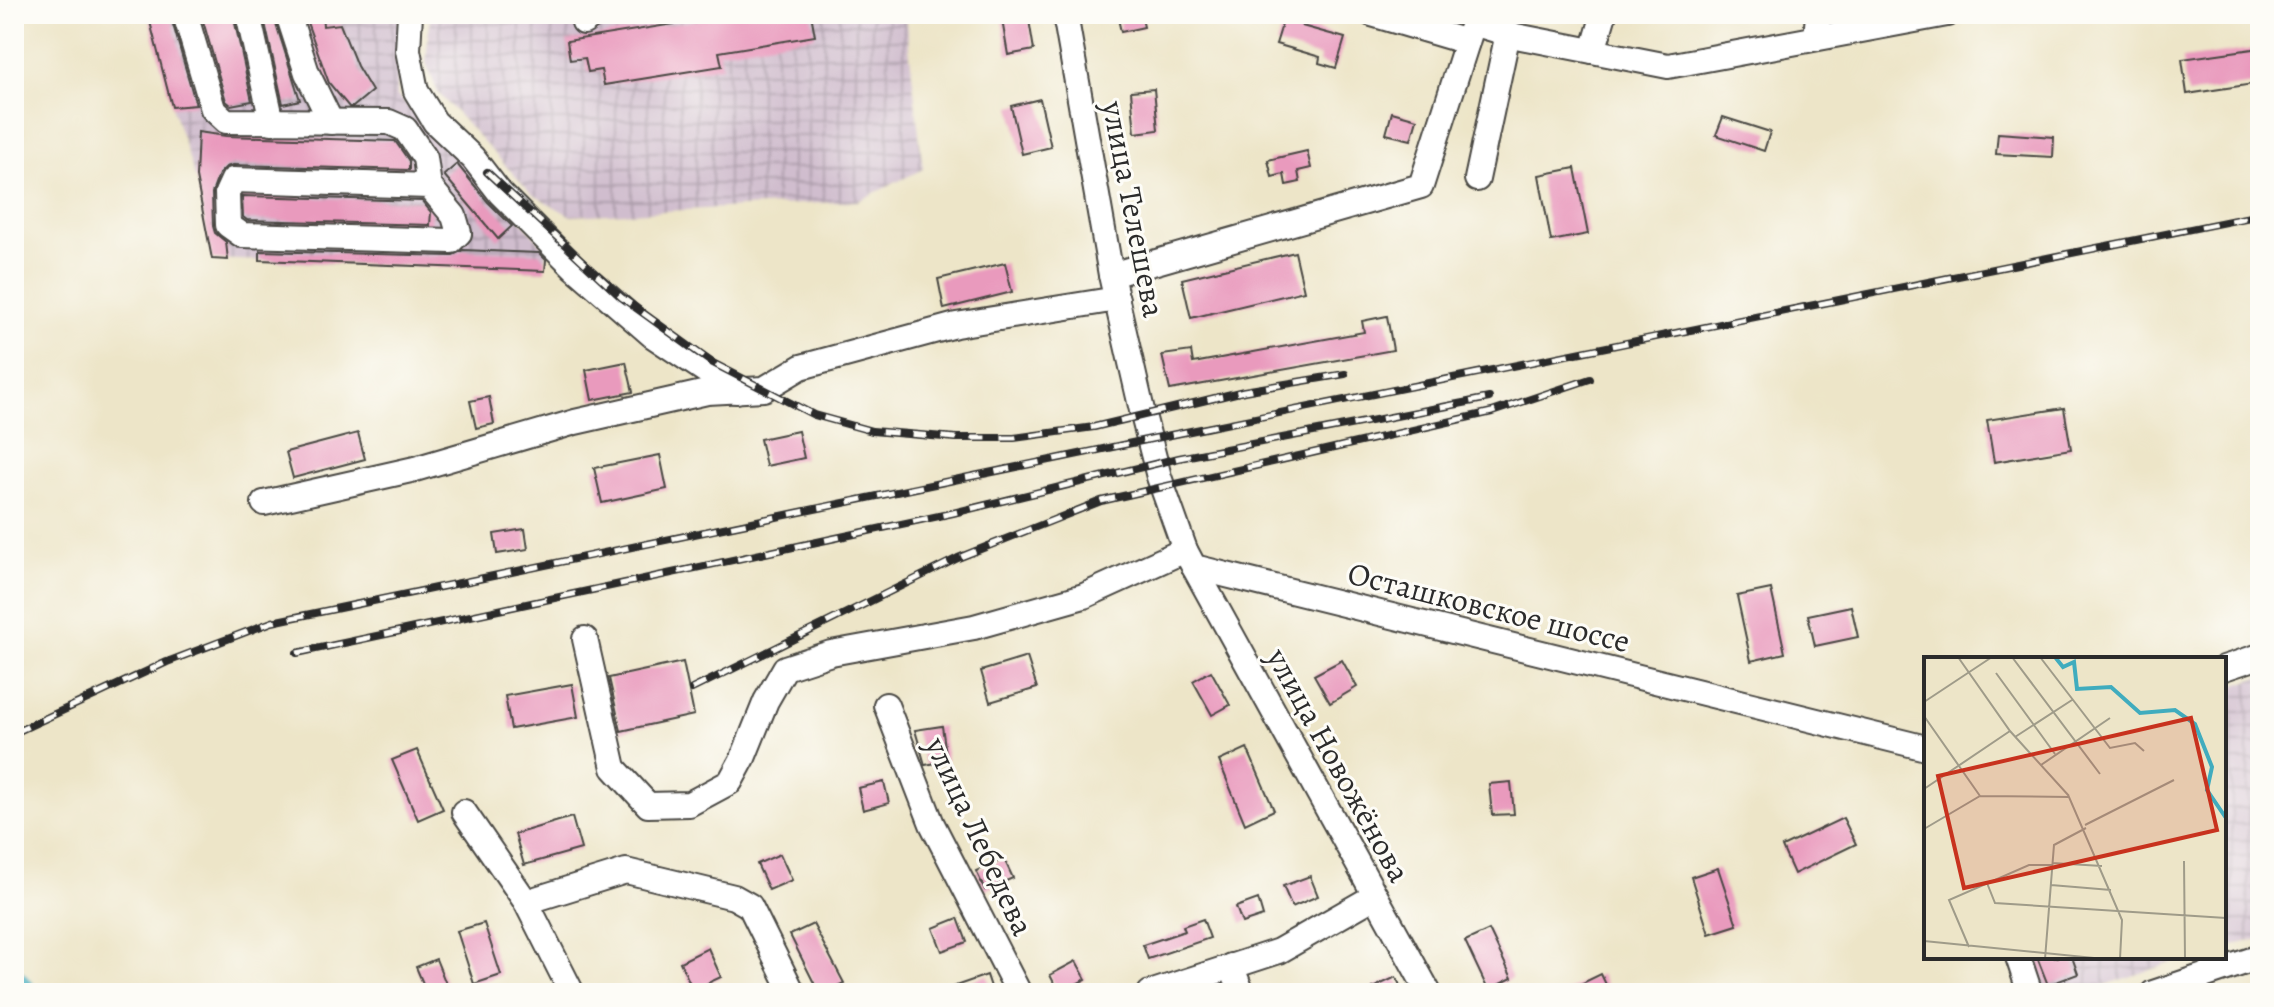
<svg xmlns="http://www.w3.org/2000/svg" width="2274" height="1007" viewBox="0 0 2274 1007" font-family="Alegreya,serif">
<defs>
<pattern id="industrial-grid" width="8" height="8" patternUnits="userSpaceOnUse" patternTransform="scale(2)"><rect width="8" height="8" fill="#d0bdce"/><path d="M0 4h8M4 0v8" fill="none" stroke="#a99aa7"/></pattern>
</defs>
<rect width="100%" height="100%" fill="#fdfcf7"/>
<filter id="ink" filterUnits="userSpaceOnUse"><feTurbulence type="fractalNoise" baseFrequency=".0125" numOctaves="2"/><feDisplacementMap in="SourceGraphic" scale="16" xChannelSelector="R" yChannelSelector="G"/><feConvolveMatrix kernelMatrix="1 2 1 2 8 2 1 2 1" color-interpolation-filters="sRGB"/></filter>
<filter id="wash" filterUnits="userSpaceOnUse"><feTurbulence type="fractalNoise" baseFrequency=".006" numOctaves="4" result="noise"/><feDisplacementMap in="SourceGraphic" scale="32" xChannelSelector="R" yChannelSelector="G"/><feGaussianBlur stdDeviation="1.8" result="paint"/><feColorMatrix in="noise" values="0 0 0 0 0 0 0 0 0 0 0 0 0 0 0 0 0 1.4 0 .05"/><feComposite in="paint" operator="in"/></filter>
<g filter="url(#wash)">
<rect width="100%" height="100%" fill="#ede5c8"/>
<g fill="url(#industrial-grid)">
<polygon points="148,14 400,14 397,96 465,157 546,249 545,271 212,259 199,189 172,107"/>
<polygon points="430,14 924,14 906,20 923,169 858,201 571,216 532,194 438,93 426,63"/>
<polygon points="2260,677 2260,939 2224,947 2224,689"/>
<polygon points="2032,957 2189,957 2081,993 2044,993"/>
</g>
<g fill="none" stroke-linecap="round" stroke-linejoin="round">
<polyline stroke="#40acbe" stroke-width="32" points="14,985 21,993"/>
</g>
<g id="blocks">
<g fill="#e99abd">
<polygon points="148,14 170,14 196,105 172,107"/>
<polygon points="201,14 233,14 252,101 231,105 226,101"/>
<polygon points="263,14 273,14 300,100 283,104"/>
<polygon points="304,14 322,14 323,26 340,24 357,66 372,91 353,107 349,107 329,83"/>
<polygon points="736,14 811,14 815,36 719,52 722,66 604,85 601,70 588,72 585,58 570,60 567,41"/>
<polygon points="1001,14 1028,14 1034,50 1008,55"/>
<polygon points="1117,14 1141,14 1144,27 1121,32"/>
<polygon points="1285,15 1304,21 1302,26 1345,38 1336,68 1319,63 1320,57 1276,44"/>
<polygon points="2260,48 2260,83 2187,94 2182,59"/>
<polygon points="1154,89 1158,130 1135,133 1131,91"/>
<polygon points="1040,99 1051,147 1022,154 1011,106"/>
<polygon points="1392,112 1417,119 1411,140 1386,134"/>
<polygon points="1723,117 1770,132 1764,151 1716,135"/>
<polygon points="198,132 226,136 395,141 409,161 409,170 233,165 226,167 219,174 212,193 213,226 215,233 226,242 228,260 212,259 196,177"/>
<polygon points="1998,133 2054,137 2053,157 1996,154"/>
<polygon points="1307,151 1311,168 1298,171 1300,182 1286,185 1284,174 1272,177 1268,160"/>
<polygon points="457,164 488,202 512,226 498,239 444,175"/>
<polygon points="1575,168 1588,234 1551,241 1539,175"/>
<polygon points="242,196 422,201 431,212 430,225 247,220 243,217"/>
<polygon points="463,250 539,253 546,260 545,271 260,260 260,251 451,256"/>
<polygon points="1295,252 1304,291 1191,318 1182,279"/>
<polygon points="1005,263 1012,292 944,309 938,279"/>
<polygon points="1387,316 1393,350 1170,390 1162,355 1191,351 1193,363 1364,332 1362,321"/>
<polygon points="626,362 633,392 592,400 586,370"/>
<polygon points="489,397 494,424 476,428 470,401"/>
<polygon points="2064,408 2071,449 1994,462 1987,420"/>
<polygon points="798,431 804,458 766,466 760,439"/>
<polygon points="358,433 365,459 293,478 286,452"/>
<polygon points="660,455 667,489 602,503 594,468"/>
<polygon points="525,529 528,549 497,554 494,534"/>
<polygon points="1771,589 1785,653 1751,661 1737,596"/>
<polygon points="1851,606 1858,637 1815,646 1808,615"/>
<polygon points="1027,657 1037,688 990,702 981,671"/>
<polygon points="1342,660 1357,687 1330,703 1314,675"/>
<polygon points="683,662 694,715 621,731 609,678"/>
<polygon points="1211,671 1230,705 1212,715 1193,681"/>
<polygon points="572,684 578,717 511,729 505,696"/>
<polygon points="942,726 947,761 925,765 915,730"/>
<polygon points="1247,748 1274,810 1245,824 1219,761"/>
<polygon points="417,750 443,809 418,820 392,760"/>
<polygon points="884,782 889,803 863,810 858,788"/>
<polygon points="1511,782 1514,814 1492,815 1489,784"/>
<polygon points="572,817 581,849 524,865 515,834"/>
<polygon points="1843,818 1856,844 1794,874 1782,847"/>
<polygon points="780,854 792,880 769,890 757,864"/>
<polygon points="1004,859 1013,878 985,890 976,871"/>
<polygon points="1718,868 1737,925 1709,934 1691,877"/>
<polygon points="1310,876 1318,896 1292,907 1283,886"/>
<polygon points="1258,899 1263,916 1242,923 1236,907"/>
<polygon points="958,918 967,942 942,951 933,928"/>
<polygon points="1203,919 1210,938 1148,959 1143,945 1185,931 1183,926"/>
<polygon points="484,923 501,975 474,984 457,931"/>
<polygon points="813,924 844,983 822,993 819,993 790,935"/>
<polygon points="1489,930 1512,978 1488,990 1465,941"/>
<polygon points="708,948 721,977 693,990 680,962"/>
<polygon points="2037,957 2072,957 2078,974 2048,985"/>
<polygon points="436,959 448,989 440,993 427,993 416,967"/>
<polygon points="1076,961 1086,979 1059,993 1050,975"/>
<polygon points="1601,974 1610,993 1562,993"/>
<polygon points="987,975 993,993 941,993 941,991"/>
<polygon points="1396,977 1404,993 1362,993"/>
</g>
</g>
</g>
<g filter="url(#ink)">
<use href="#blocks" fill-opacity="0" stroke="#484743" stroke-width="2"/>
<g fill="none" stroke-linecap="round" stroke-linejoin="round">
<g stroke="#484743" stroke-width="28">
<g id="minor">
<polyline points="185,14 213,109 226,121 389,122 405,129 425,158 429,186 454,216 459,233 451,241 242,235 228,225 227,193 233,180 429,186"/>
<polyline points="248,14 272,122"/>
<polyline points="288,14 307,73 331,122"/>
<polyline points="410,14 408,50 416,91 435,122 473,158 500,193 575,268 652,335 736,391"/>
<polyline points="1065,14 1111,275 1143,415 1159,477 1185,550 1194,567 1926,748"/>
<polyline points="1372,14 1467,42"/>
<polyline points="584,22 595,14"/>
<polyline points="1473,23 1516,36 1668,66 1947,14"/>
<polyline points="1816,38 1818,14"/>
<polyline points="1593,51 1604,14"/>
<polyline points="1477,179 1508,33"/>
<polyline points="1111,275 1421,186 1476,14"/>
<polyline points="264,503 415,469 575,422 707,392 764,389 801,367 956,325 1117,299"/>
<polyline points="1194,567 1429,993"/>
<polyline points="585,639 614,768 648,805 689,804 730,782 743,758 766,701 785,668 831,653 974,627 1084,596 1185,550"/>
<polyline points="2224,668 2260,656"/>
<polyline points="886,705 932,824 1019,993"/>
<polyline points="464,812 526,902 626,871 734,897 750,906 793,993"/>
<polyline points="526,902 572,993"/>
<polyline points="2018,957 2030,993"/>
<polyline points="1231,966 1242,993"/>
<polyline points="1150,993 1279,951 1375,896"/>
<polyline points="2153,993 2260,957"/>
</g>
</g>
<use href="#minor" stroke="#fff" stroke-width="24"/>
<g stroke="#2b2b2b" stroke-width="8">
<g id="rail">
<polyline points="487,172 621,297 711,362 814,415 872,431 956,438 1014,438 1094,427 1244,391 1345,374"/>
<polyline points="297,653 953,513 1179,458 1489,398"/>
<polyline points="692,689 958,558 1101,501 1492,412 1590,379"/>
<polyline points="14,733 167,662 272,622 1151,439 2260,215"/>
</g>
</g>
<use href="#rail" stroke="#fdfcf7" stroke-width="5" stroke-dasharray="15" stroke-linecap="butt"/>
</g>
</g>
<g text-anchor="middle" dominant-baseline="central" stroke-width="6" stroke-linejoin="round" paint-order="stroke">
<g font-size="32" fill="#2b2b2b" stroke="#fdfcf7">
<text transform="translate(1134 209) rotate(79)">улица Телешева</text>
<text transform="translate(1489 607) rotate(14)">Осташковское шоссе</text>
<text transform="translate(1339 765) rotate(61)">улица Новожёнова</text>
<text transform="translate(980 836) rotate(65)">улица Лебедева</text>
</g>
</g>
<g transform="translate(1924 657)">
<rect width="302" height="302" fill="#ede5c8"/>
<path fill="none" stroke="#40acbe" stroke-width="4" d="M131,0L139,10L150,5L153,32L187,30L216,56L251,53L271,67L288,110L283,133L302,161"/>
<path fill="none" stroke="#9f9b89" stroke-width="2" d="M34,0L86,74L145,139M88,0L176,117M116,0L186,91L211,86L220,94M72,16L131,97M0,45L68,0M0,59L56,139M91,80L148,43M117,108L186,61M0,132L86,74M161,168L250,123M0,172L56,139L145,140L198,263L196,302M260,204L261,302M128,206L178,209M63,226L71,246L302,261M127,228L187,233M0,284L180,302M45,290L25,243L105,208H128M121,302L130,188L162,171"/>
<path fill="#c8321e" fill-opacity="0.15" stroke="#c8321e" stroke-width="4" d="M267,61L293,173L40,231L14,119Z"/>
<rect width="302" height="302" fill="none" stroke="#2b2b2b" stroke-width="4"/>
</g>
<rect width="2274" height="1007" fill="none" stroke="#fdfcf7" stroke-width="48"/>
</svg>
